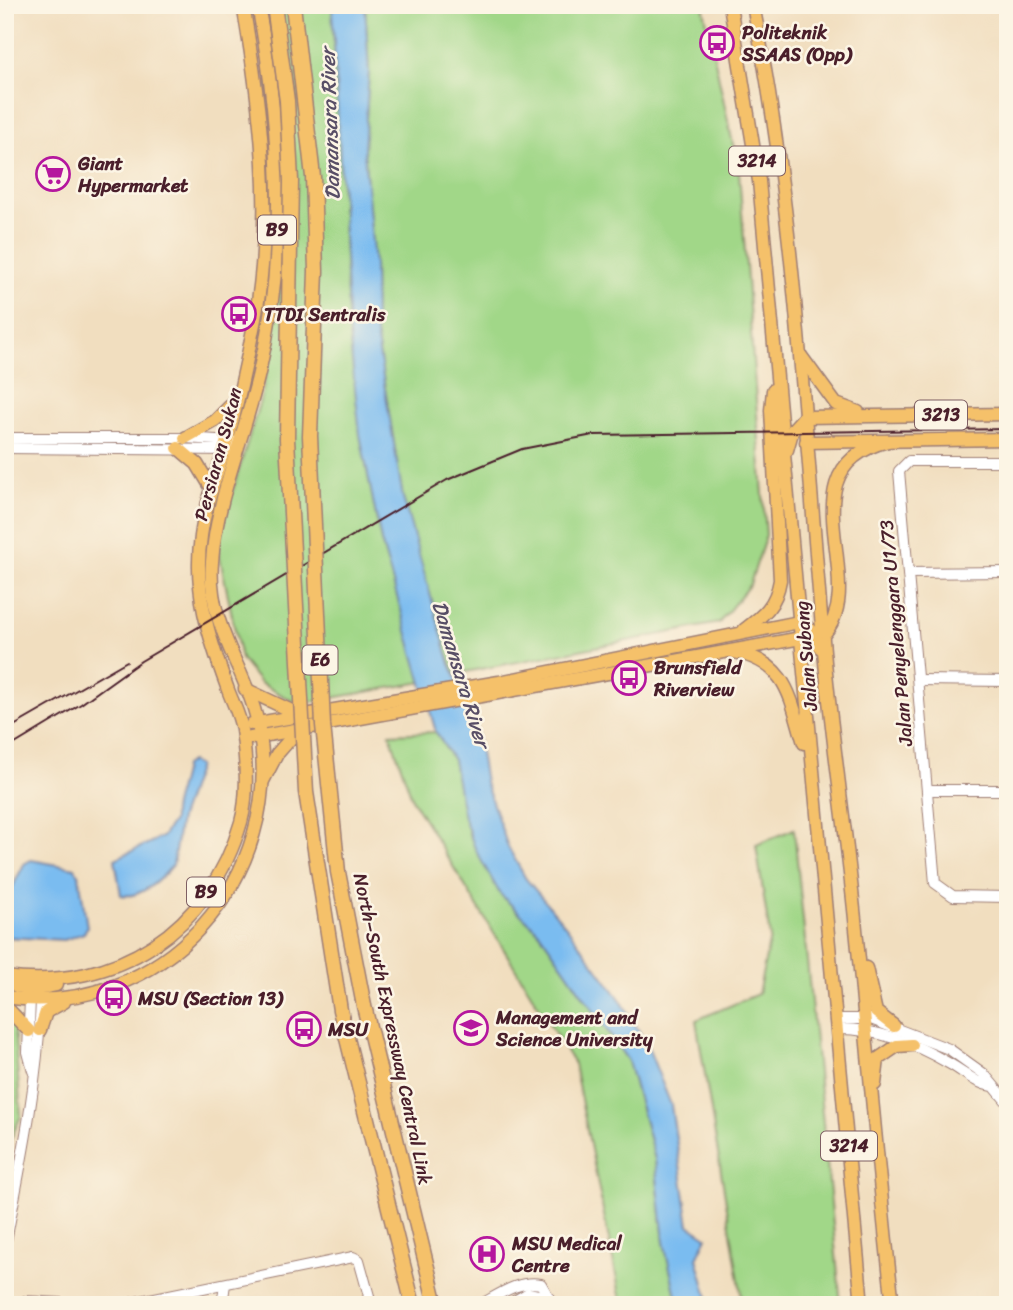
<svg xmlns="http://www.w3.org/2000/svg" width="1013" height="1310" viewBox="0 0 1013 1310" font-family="Sriracha,sans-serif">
<rect width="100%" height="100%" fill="#fcf5e5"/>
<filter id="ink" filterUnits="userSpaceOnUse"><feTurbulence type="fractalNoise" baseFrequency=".0143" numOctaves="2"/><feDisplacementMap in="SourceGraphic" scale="14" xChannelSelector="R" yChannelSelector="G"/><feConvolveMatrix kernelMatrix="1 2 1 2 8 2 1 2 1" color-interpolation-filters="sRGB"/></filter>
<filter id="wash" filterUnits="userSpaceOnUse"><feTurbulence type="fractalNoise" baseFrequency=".00686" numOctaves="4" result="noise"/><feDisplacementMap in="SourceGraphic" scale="28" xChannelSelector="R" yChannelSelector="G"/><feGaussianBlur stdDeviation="1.57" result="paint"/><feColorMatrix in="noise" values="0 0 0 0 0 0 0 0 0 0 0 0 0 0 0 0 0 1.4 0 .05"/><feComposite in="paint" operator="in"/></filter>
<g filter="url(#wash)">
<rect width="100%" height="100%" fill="#f1debf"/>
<g fill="#a1d788" stroke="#767b5a" stroke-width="2">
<polygon points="262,5 332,5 349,333 365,459 381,541 423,682 298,704 260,683 241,659 217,543 262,394 275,322 276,195"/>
<polygon points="365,5 703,5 739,172 766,535 750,584 719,623 455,674 444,645 403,499 375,328 374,264 364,151 369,71"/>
<polygon points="436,732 453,760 469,834 500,894 540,933 628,1061 655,1159 664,1242 678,1305 622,1305 574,1064 413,801 390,734"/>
<polygon points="794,829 841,1305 743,1305 696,1020 758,994 770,938 756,845"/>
<polygon points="5,1016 14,1026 21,1116 5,1152"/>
</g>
<g fill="#7abcf0" stroke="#626e8e" stroke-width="2">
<polygon points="332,5 365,5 369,71 364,151 374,264 375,328 403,498 450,664 474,717 485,782 508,847 526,879 566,926 620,999 647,1045 671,1105 689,1225 707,1237 697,1258 710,1305 678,1305 664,1242 655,1159 628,1061 540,933 500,894 476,851 464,818 453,760 436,732 381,541 360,435 349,333"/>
<path d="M191,762L198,766L180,818L173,865C161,879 141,899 121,895L115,859L162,837L173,821C171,804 182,785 184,766Z"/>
<polygon points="31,860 75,868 79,875 87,927 84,933 64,940 5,937 5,902 24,864"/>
</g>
</g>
<g filter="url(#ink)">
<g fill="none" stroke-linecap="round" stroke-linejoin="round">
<g stroke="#9e7e75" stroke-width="12">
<g id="minor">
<polyline points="5,438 185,438 232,441"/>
<polyline points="5,448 232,450"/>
<polyline points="1008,461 909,461 899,471 935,883 953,896 1008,897"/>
<polyline points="908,573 1008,572"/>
<polyline points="918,680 1008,681"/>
<polyline points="927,790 1008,790"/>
<polyline points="30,999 28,1052 33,1071"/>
<polyline points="836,1019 871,1019 949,1049 984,1074 1008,1103"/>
<path d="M837,1029C876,1028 916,1044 950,1064C966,1073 974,1083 992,1086"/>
<path d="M5,1246C21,1164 38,1082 41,1000"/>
<polyline points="19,1305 25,1301 98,1305"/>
<polyline points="121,1305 353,1257 359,1260 369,1296 366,1302 354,1305"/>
<polyline points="222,1305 225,1284"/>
<path d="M480,1305C500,1294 518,1280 541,1284L553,1305"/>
<polyline points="508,1305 528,1293 538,1295 543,1305"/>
</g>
</g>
<g stroke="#9e7e75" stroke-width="15">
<g id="major">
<polyline points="730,5 759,181 862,1305"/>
<path d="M753,5C796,217 805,436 824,651C832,741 846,830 855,919C868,1047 878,1176 893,1305"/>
<polyline points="801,356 836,404 858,412"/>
<polyline points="804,417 1008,414"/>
<polyline points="185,438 215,421 235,401"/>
<polyline points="806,442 1008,439"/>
<polyline points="178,448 197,464 211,487"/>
<polyline points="787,450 793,429 804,417"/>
<path d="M744,630C764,615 776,605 780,580L771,410L773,390"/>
<path d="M823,635C873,583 780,469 888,441"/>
<path d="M734,652C788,662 790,698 804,743"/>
<polyline points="245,689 298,714"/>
<polyline points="252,724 499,682 799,622 811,630 821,648"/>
<polyline points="251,738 801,638 807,633"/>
<polyline points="263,781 277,754 298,730"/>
<polyline points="866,968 876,1012 894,1026"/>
<path d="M5,977C116,992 210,930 241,822C249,794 246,759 242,730C240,715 232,702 227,687C209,638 193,590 201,536C205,506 216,477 225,448C237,406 247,362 255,319C274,216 261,107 243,5"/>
<polyline points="16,986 35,989 56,985"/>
<path d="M5,997C161,1020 289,877 258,724C246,667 207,627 212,562C216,499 245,435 259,373C288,252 281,126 258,5"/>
<polyline points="5,1006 29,1031"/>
<polyline points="40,1030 46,1012 64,1002"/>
<polyline points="875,1084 878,1059 897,1046 912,1045"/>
</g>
</g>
<use href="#minor" stroke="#fff" stroke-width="10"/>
<use href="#major" stroke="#f5c16b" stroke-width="12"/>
<g stroke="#4a1f2b" stroke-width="2">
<polyline points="5,731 127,661"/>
<polyline points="5,750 81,704 141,661 447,480 522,449 593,435 1008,429"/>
</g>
<g stroke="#9e7e75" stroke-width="17" stroke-linecap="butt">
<g id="highway-bridge">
<polyline points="274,5 287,101 291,181 287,439 306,792 340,1010 413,1305"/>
<polyline points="293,5 313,177 316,271 310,436 323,725 338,872 364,1006 436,1305"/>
</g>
</g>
<use href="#highway-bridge" stroke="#f5c16b" stroke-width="14"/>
</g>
</g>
<defs>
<g id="bus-ring" transform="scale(1.75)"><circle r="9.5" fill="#fcf5e5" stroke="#b5179e" stroke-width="1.5"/><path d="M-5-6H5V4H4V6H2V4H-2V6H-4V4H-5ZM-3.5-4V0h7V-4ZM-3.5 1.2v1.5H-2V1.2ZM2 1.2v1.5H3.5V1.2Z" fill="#b5179e"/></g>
<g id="supermarket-ring" transform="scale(1.75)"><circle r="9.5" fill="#fcf5e5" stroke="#b5179e" stroke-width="1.5"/><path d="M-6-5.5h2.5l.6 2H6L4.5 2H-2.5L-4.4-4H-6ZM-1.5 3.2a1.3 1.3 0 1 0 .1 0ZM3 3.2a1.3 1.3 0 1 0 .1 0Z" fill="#b5179e"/></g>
<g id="university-ring" transform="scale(1.75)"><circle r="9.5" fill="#fcf5e5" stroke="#b5179e" stroke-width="1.5"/><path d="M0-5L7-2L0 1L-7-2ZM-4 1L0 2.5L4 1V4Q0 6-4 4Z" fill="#b5179e"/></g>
<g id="hospital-ring" transform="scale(1.75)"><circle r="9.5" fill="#fcf5e5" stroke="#b5179e" stroke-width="1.5"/><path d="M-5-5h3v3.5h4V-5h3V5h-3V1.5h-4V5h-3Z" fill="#b5179e"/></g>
</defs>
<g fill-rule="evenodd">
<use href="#bus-ring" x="717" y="43"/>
<use href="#supermarket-ring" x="53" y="174"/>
<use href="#bus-ring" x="239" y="314"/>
<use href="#bus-ring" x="629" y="678"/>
<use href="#bus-ring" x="114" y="998"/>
<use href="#university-ring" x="471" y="1028"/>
<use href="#bus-ring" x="304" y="1029"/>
<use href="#hospital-ring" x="487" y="1254"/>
</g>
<g text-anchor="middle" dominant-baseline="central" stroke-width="5" stroke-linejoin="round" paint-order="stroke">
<g fill="#fcf5e5" stroke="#7f5f63" stroke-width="2">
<rect x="729" y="146.5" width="56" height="29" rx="5"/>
<rect x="258" y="215.5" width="38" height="29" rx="5"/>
<rect x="915" y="400.5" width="52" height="29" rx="5"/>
<rect x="302.5" y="645.5" width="35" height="29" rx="5"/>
<rect x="187" y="877.5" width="38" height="29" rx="5"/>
<rect x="821" y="1131.5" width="56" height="29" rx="5"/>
</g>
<g font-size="18" font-weight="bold" fill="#4a1f2b">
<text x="757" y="161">3214</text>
<text x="277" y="230">B9</text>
<text x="941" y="415">3213</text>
<text x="320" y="660">E6</text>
<text x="206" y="892">B9</text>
<text x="849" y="1146">3214</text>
</g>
<g font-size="19" font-weight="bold" fill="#4a1f2b" stroke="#fcf5e5" text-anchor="start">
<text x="742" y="32">Politeknik<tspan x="742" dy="22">SSAAS (Opp)</tspan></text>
<text x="78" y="163">Giant<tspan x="78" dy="22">Hypermarket</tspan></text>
<text x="264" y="314">TTDI Sentralis</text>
<text x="654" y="667">Brunsfield<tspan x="654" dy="22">Riverview</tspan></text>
<text x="138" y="998">MSU (Section 13)</text>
<text x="496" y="1017">Management and<tspan x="496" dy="22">Science University</tspan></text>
<text x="328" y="1029">MSU</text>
<text x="512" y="1243">MSU Medical<tspan x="512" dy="22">Centre</tspan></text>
</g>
<g font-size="19" fill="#4a1f2b" stroke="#fcf5e5">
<text transform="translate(218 454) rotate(-75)">Persiaran Sukan</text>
<text transform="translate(896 633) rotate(-95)">Jalan Penyelenggara U1/73</text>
<text transform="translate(806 656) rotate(-95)">Jalan Subang</text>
<text transform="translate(393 1029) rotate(78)">North–South Expressway Central Link</text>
</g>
<g font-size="21" font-style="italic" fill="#584e66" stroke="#fcf5e5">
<text transform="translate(330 124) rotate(-92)">Damansara River</text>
<text transform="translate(461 674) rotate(73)">Damansara River</text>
</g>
</g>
<rect width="1013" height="1310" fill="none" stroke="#fcf5e5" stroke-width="28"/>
</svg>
